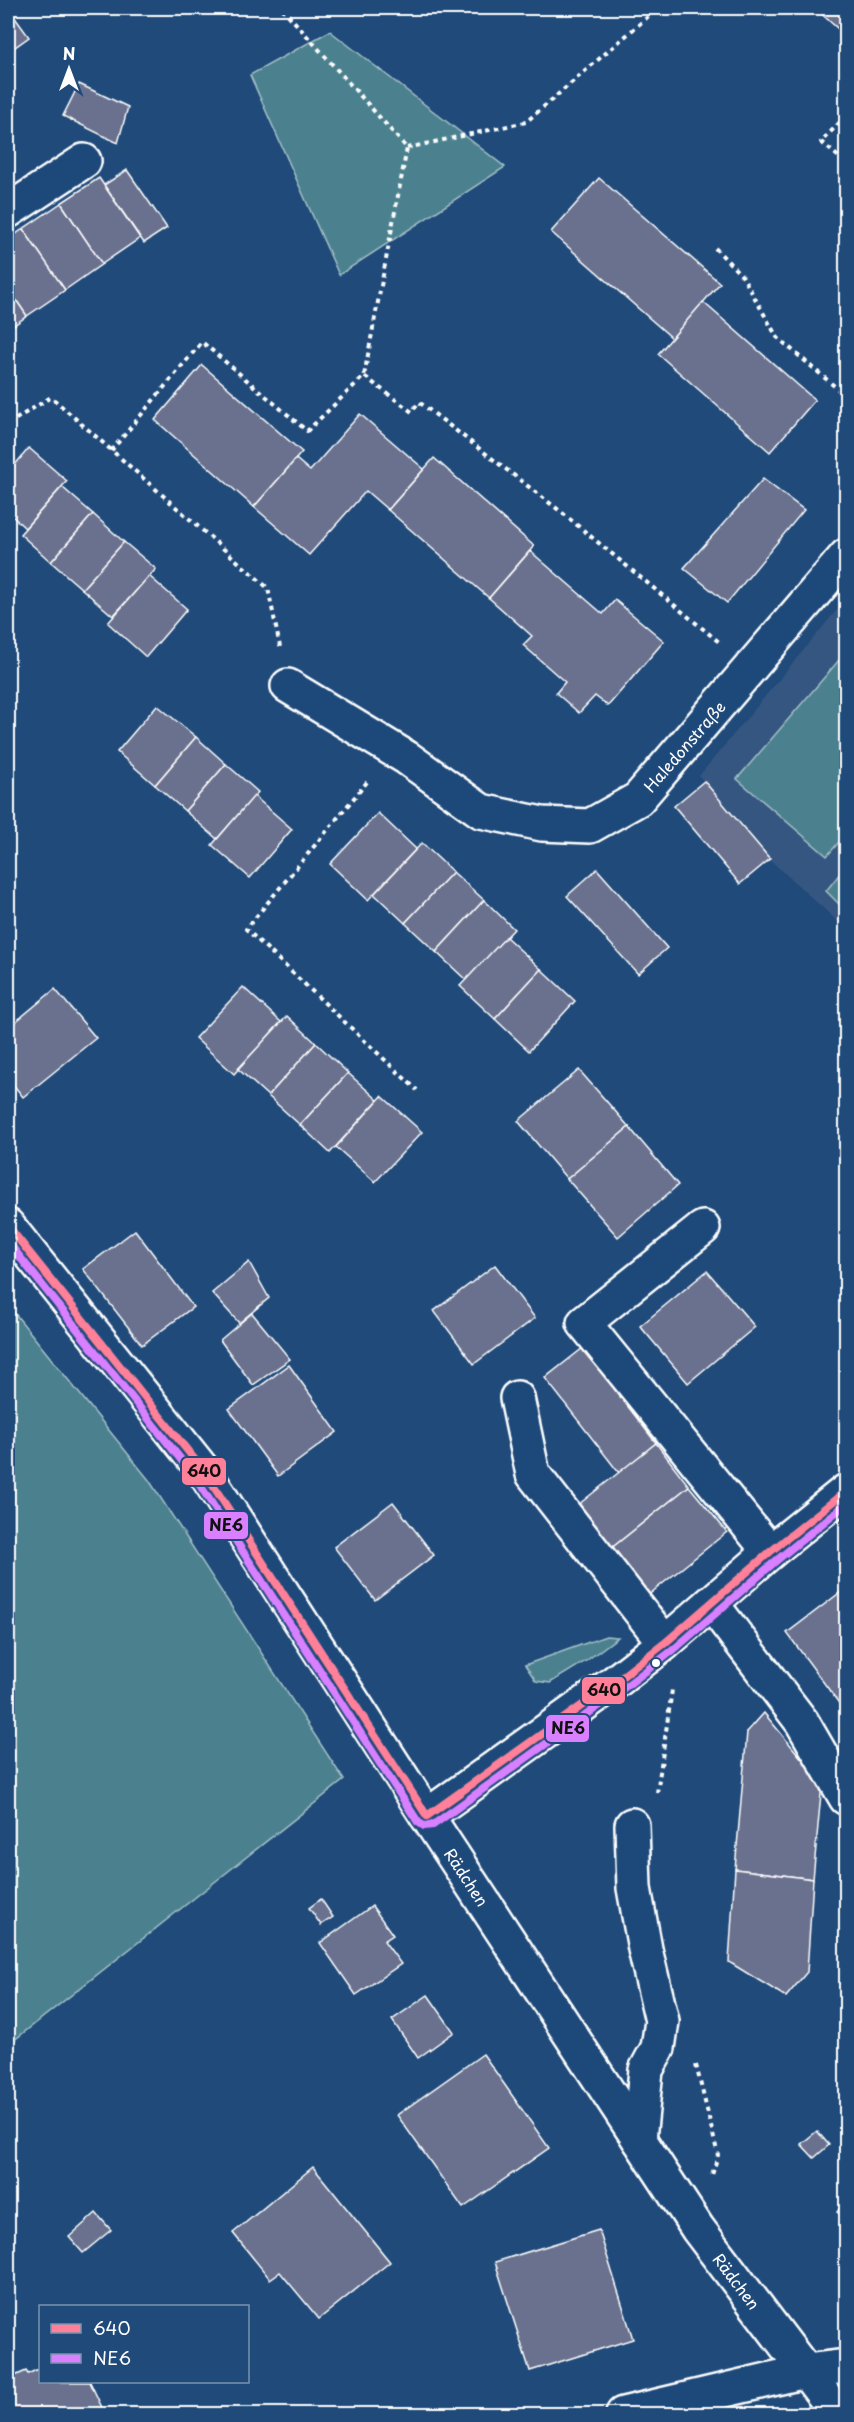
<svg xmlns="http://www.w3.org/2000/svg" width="854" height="2422" viewBox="0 0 854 2422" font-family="'Playpen Sans',sans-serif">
<rect width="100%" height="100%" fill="#1f4a7a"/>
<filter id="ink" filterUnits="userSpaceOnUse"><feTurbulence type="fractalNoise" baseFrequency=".0167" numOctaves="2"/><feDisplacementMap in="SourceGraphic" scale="12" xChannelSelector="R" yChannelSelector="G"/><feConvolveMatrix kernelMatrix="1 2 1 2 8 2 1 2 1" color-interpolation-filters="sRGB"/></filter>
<g filter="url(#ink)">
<polygon fill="#365680" points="846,599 846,929 769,859 699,776"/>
<g fill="#4c818f" stroke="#a6c0c7" stroke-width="1.5">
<polygon points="330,31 505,167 339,275 250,75"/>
<polygon points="846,652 846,834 827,856 737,779"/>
<polygon points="846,866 846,911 826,891"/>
<polygon points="8,1305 149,1480 344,1780 8,2045"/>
<polygon points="606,1636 618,1637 586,1661 550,1683 536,1681 525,1665"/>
</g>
<g fill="#6a718e" stroke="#fff" stroke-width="1.5">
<polygon points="8,8 29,37 8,52"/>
<polygon points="815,8 846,8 846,36"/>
<polygon points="79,84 128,107 118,143 63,116"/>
<polygon points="127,170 167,228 144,243 104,185"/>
<polygon points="99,178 140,238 102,264 61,203"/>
<polygon points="599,178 720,283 672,338 551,232"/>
<polygon points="61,203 102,264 65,290 23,229"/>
<polygon points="23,229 65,290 27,316 8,288 8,240"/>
<polygon points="8,288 27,316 8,329"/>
<polygon points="703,302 815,400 770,452 658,354"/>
<polygon points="202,365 302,452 254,507 155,420"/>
<polygon points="360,414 424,469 388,510 366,491 309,555 254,507 296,459 310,471"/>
<polygon points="29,448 67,481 25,528 8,512 8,473"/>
<polygon points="434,458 534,546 489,598 388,510"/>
<polygon points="763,479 804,510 727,603 684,568"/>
<polygon points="62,487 93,514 51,562 20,534"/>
<polygon points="93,514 124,542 82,589 51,562"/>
<polygon points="124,542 156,569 113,616 82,589"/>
<polygon points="530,551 603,614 615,600 664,641 608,706 595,696 579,713 556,693 565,682 523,645 532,636 489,598"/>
<polygon points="149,576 187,609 146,657 108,623"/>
<polygon points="157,705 196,737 155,785 117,752"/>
<polygon points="196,737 226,764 185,811 155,785"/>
<polygon points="226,764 258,792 217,839 185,811"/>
<polygon points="704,781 770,859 740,884 674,806"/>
<polygon points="254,796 292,829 250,878 212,845"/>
<polygon points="378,813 416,849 368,900 330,864"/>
<polygon points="422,843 453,872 405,923 374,894"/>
<polygon points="597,869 667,948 638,974 567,896"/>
<polygon points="453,872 484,900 436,952 405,923"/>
<polygon points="484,900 514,929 466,980 436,952"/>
<polygon points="506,937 541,969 495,1019 460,986"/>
<polygon points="541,969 575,1001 529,1051 495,1019"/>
<polygon points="243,987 281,1022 234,1074 195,1038"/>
<polygon points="55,989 96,1038 23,1097 8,1078 8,1028"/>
<polygon points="287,1016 316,1043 268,1096 238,1069"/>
<polygon points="316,1043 348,1073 300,1125 268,1096"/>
<polygon points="579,1070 629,1127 567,1179 518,1121"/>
<polygon points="348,1073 378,1100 330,1153 300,1125"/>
<polygon points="382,1096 422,1132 375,1182 336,1147"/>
<polygon points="629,1127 678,1185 618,1237 567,1179"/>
<polygon points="135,1230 193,1307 142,1345 83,1269"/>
<polygon points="249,1262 269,1298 239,1323 212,1293"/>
<polygon points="495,1265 535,1318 474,1364 434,1311"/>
<polygon points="707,1271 755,1327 688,1383 640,1326"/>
<polygon points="252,1313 290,1359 253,1385 220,1340"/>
<polygon points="583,1348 656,1443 619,1473 545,1378"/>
<polygon points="289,1365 337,1432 278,1476 229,1409"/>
<polygon points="656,1443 689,1486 609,1550 574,1508"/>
<polygon points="689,1486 727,1532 646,1597 609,1550"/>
<polygon points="393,1502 434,1555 375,1600 334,1547"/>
<polygon points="846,1588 846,1709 844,1710 787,1633"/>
<polygon points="764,1713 822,1783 813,1879 735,1869 747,1732"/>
<polygon points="735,1869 813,1879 807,1972 786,1997 729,1962"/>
<polygon points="321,1899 333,1917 321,1925 309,1908"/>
<polygon points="372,1906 393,1935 384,1941 401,1964 356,1995 320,1943"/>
<polygon points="428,1995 454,2032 418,2058 392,2020"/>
<polygon points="483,2054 549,2148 463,2208 397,2115"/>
<polygon points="817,2131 829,2145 814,2158 801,2144"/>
<polygon points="313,2167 390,2262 319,2319 280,2272 270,2279 233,2233"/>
<polygon points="846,2200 846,2218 837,2212"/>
<polygon points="96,2213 111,2230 83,2253 69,2237"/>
<polygon points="599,2230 633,2339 530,2371 495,2262"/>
<polygon points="40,2368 40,2382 90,2382 105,2414 8,2414 8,2379 26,2371 28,2374"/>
</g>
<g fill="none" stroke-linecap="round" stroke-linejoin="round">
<g stroke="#fff" stroke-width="38">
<g id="minor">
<polyline points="8,211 84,161"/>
<polyline points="288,686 407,758 481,811 542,824 590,826 638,799 846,556"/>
<polyline points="8,1226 203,1470 427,1816 698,2229 838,2414"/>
<polyline points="703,1228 584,1323 770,1552"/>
<polyline points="517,1398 533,1474 665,1643"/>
<polyline points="711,1603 802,1722 846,1798"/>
<polyline points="427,1816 615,1682 665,1643 770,1552 846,1491"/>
<polyline points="632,1825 634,1888 645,1949 662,2021 658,2048 646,2070 639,2139"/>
<polyline points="623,2414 806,2371 846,2366"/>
</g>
</g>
<g stroke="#fff" stroke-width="4" stroke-dasharray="4.5 4.5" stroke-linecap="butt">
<polyline points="282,8 407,148 364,376"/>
<polyline points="846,116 821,142 846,163"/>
<polyline points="407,148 526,122 658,8"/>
<polyline points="715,248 743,277 777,337 846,396"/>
<polyline points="8,424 51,397 268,588 280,647"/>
<polyline points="111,451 202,342 307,431 364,376 412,412 419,402 560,511 719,642"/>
<polyline points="367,782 246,929 417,1090"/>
<polyline points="657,1793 672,1690"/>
<polyline points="696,2065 718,2155 712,2175"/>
</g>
<use href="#minor" stroke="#1f4a7a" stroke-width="33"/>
<g stroke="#1f4a7a" stroke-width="12">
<polyline id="bus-1" points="8,1226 203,1470 427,1816 615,1682 665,1643 770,1552 846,1491"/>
</g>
<g stroke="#1f4a7a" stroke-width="12">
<polyline id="bus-2" points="8,1242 194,1476 418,1822 424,1826 433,1825 621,1690 672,1651 777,1560 846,1504"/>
</g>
<use href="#bus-1" stroke="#ff8098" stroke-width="8"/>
<use href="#bus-2" stroke="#d880ff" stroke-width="8"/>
</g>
</g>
<circle fill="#fff" stroke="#1f4a7a" stroke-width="2" cx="656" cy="1663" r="5"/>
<g text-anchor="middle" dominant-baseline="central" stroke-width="5" stroke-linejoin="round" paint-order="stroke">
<g font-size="16" fill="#fff" stroke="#1f4a7a">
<text transform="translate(684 746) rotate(-49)">Haledonstraße</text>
<text transform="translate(467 1877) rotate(57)">Rädchen</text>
<text transform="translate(737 2281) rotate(53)">Rädchen</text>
</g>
</g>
<g stroke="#1f4a7a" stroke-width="2">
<rect x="181" y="1457" width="46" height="29" rx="6" fill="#ff8098"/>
<rect x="203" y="1511" width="46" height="29" rx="6" fill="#d880ff"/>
<rect x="581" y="1676" width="45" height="29" rx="6" fill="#ff8098"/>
<rect x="545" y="1714" width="45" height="29" rx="6" fill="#d880ff"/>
</g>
<g font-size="16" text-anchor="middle" font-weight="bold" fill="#111">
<text x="204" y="1477">640</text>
<text x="226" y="1531">NE6</text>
<text x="604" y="1696">640</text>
<text x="568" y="1734">NE6</text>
</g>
<rect width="854" height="2422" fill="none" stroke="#1f4a7a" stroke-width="30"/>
<rect x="15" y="15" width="824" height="2392" fill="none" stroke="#fff" stroke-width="2" filter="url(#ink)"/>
<rect x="39" y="2305" width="210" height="78" fill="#1f4a7a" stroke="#7992af" stroke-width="1.5"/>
<rect x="51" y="2324" width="30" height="9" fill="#ff8098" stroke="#7992af" stroke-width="1.5"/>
<text x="93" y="2335" font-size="18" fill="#ffffff">640</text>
<rect x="51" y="2354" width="30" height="9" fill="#d880ff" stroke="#7992af" stroke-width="1.5"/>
<text x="93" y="2365" font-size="18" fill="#ffffff">NE6</text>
<g transform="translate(69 69)" stroke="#1f4a7a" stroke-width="4.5" paint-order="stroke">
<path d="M0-4.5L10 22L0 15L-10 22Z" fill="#ffffff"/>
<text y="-9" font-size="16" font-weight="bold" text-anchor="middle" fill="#ffffff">N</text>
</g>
</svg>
